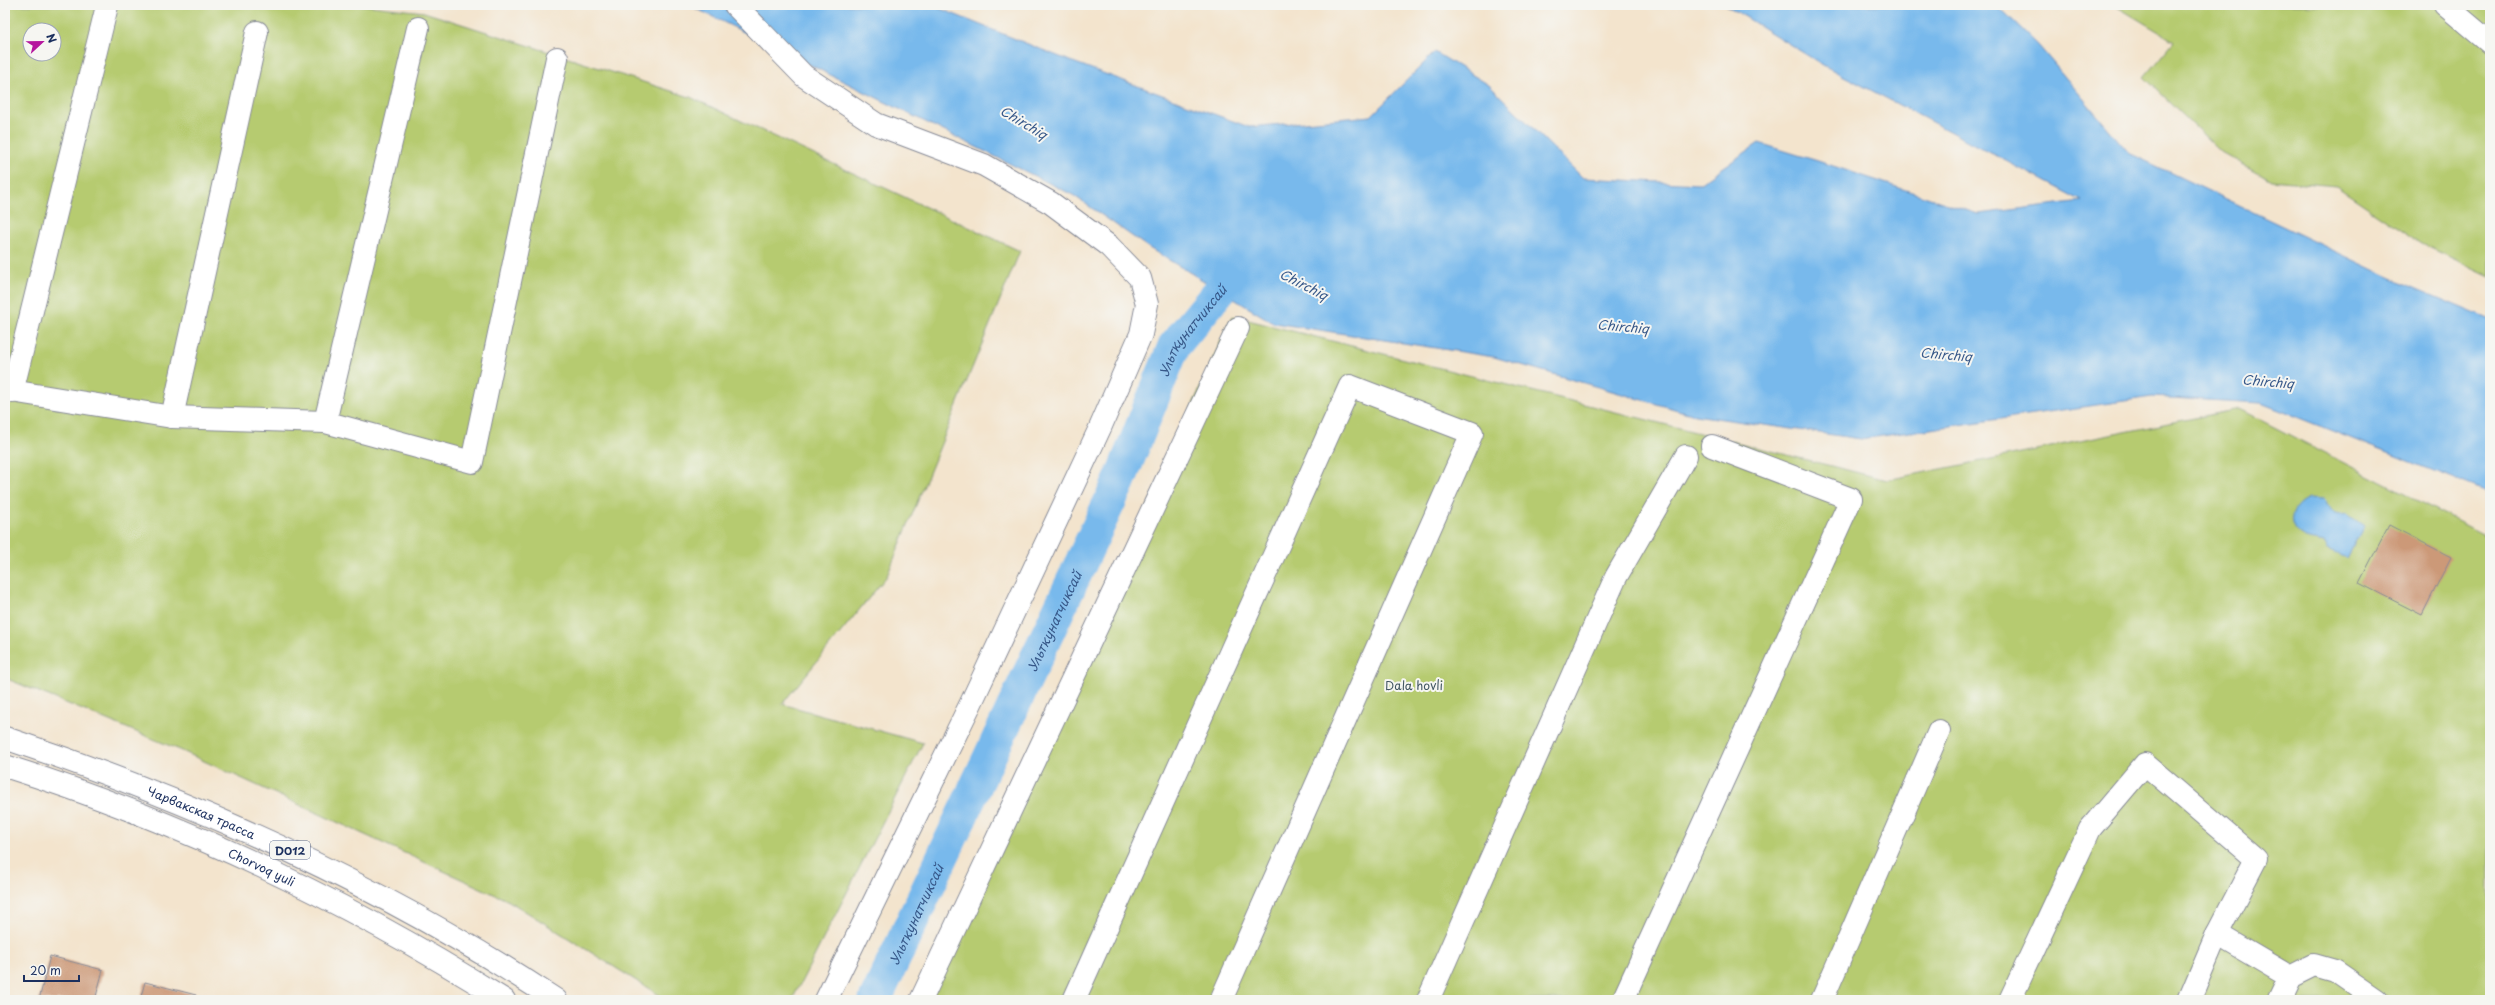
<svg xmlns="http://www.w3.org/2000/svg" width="2495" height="1005" viewBox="0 0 2495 1005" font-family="'Playpen Sans',sans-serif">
<rect width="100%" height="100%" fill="#f6f6f2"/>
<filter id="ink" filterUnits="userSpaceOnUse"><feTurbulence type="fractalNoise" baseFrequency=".025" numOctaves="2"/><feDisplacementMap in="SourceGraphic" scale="8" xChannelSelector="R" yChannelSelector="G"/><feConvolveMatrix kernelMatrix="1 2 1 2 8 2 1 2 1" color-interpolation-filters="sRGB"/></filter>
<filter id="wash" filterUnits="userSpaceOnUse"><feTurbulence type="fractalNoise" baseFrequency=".012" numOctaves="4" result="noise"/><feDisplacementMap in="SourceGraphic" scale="16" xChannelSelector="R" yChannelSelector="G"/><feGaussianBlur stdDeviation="0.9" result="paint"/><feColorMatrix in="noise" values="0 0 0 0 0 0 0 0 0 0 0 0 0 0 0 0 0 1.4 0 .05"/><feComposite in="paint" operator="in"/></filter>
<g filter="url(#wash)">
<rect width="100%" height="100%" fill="#f3e4cd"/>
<g fill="#b6cb6f" stroke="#687d66" fill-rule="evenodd">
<path d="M5,5H363L424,12L690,97L1020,251L887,576L782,704L923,743L792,1000H667L509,901L180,750L5,678ZM30,30H54V54H30Z"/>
<polygon points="2114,5 2490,5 2490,276 2422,244 2336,186 2271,180 2221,152 2144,77 2174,41"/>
<polygon points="1232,316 1887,480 2239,409 2490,538 2490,1000 930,1000"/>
</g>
<g fill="#78b9ec" stroke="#4a74a5">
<polygon points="689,5 931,5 1070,61 1249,127 1371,116 1435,52 1489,85 1583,178 1699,184 1759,143 1821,162 1978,214 2082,201 1823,65 1726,5 1997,5 2038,45 2129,153 2389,277 2490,320 2490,493 2261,403 2152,397 1861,439 1695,415 1494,357 1274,323 1149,248 1073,195"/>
<path d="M2309,498L2323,499C2332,506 2330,518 2347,514L2364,526L2347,557L2328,549L2324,542C2316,540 2307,540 2300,535C2284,522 2293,504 2309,498Z"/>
</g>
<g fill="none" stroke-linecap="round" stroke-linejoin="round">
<path stroke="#78b9ec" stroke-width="33" id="s1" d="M875,1000L1119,482L1174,346L1248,256"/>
</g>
<g id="blocks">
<g fill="#cc9978">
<polygon points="2389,525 2451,557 2422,615 2359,583"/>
<polygon points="50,956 103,970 95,1000 39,1000"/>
<polygon points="145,982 196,995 195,1000 140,1000"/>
</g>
</g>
</g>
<g filter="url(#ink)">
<use href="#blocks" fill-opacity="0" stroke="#878a96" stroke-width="1"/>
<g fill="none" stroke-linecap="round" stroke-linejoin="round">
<g stroke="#878a96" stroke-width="24">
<g id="minor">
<polyline points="735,5 804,76 876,124 984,165 1051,203 1109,246 1140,278 1147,304 1141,334 1100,428 971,703 826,1000"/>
<polyline points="2445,5 2490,43"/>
<polyline points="5,390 172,417 325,422 472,462 557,58"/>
<polyline points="12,392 107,6"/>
<polyline points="172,417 257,32"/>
<polyline points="325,422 418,28"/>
<polyline points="2217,934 2290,977"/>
<polyline points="921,1000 1238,328"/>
<polyline points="1074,1000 1350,386 1472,433 1221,1000"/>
<polyline points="1428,1000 1616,577 1686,456"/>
<polyline points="1623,1000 1851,499 1712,446"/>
<polyline points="1822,1000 1939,731"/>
<polyline points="2010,1000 2090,829 2145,764 2256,859 2217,934 2189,1000"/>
<polyline points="2279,1000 2290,977 2314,965 2335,971 2377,1000"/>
</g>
</g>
<g stroke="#878a96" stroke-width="24">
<g id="highway">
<path id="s2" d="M5,738C200,803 385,887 556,1000"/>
<path id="s3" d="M5,766C180,821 349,902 504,1000"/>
</g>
</g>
<use href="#minor" stroke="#fff" stroke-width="22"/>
<use href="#highway" stroke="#fff" stroke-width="22"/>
</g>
</g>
<g text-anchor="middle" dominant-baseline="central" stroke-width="4" stroke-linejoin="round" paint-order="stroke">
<rect fill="#f6f6f2" stroke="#5d6b8a" stroke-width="1" x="270" y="841" width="40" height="18" rx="3"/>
<g font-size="11" font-weight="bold" fill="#1b2f5e">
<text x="290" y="850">D012</text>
</g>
<g font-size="12" fill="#425662" stroke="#f6f6f2">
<text x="1414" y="685">Dala hovli</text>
</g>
<g font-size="12" fill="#1b2f5e" stroke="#f6f6f2">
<text stroke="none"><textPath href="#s2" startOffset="210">Чарвакская трасса</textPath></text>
<text stroke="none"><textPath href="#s3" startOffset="276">Chorvoq yuli</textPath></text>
</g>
<g font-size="13" font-style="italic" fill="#375889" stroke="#f6f6f2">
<text transform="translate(1024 122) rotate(31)">Chirchiq</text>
<text transform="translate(1304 284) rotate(27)">Chirchiq</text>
<text transform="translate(1623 326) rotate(5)">Chirchiq</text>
<text stroke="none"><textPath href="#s1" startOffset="742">Ульткунатчиксай</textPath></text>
<text transform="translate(1946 354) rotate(5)">Chirchiq</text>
<text transform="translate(2268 381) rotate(5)">Chirchiq</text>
<text stroke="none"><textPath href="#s1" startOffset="419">Ульткунатчиксай</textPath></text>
<text stroke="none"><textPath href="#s1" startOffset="95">Ульткунатчиксай</textPath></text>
</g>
</g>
<rect width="2495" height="1005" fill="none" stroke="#f6f6f2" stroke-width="20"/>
<g transform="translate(42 42) rotate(68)"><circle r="19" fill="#f6f6f2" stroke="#9ea6b7"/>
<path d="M0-3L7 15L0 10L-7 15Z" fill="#b5179e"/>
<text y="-6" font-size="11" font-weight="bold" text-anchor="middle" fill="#1b2f5e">N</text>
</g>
<path d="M24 975v6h55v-6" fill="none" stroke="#1b2f5e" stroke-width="2"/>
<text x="30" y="975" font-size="12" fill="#1b2f5e" stroke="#f6f6f2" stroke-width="3" paint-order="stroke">20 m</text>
</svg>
